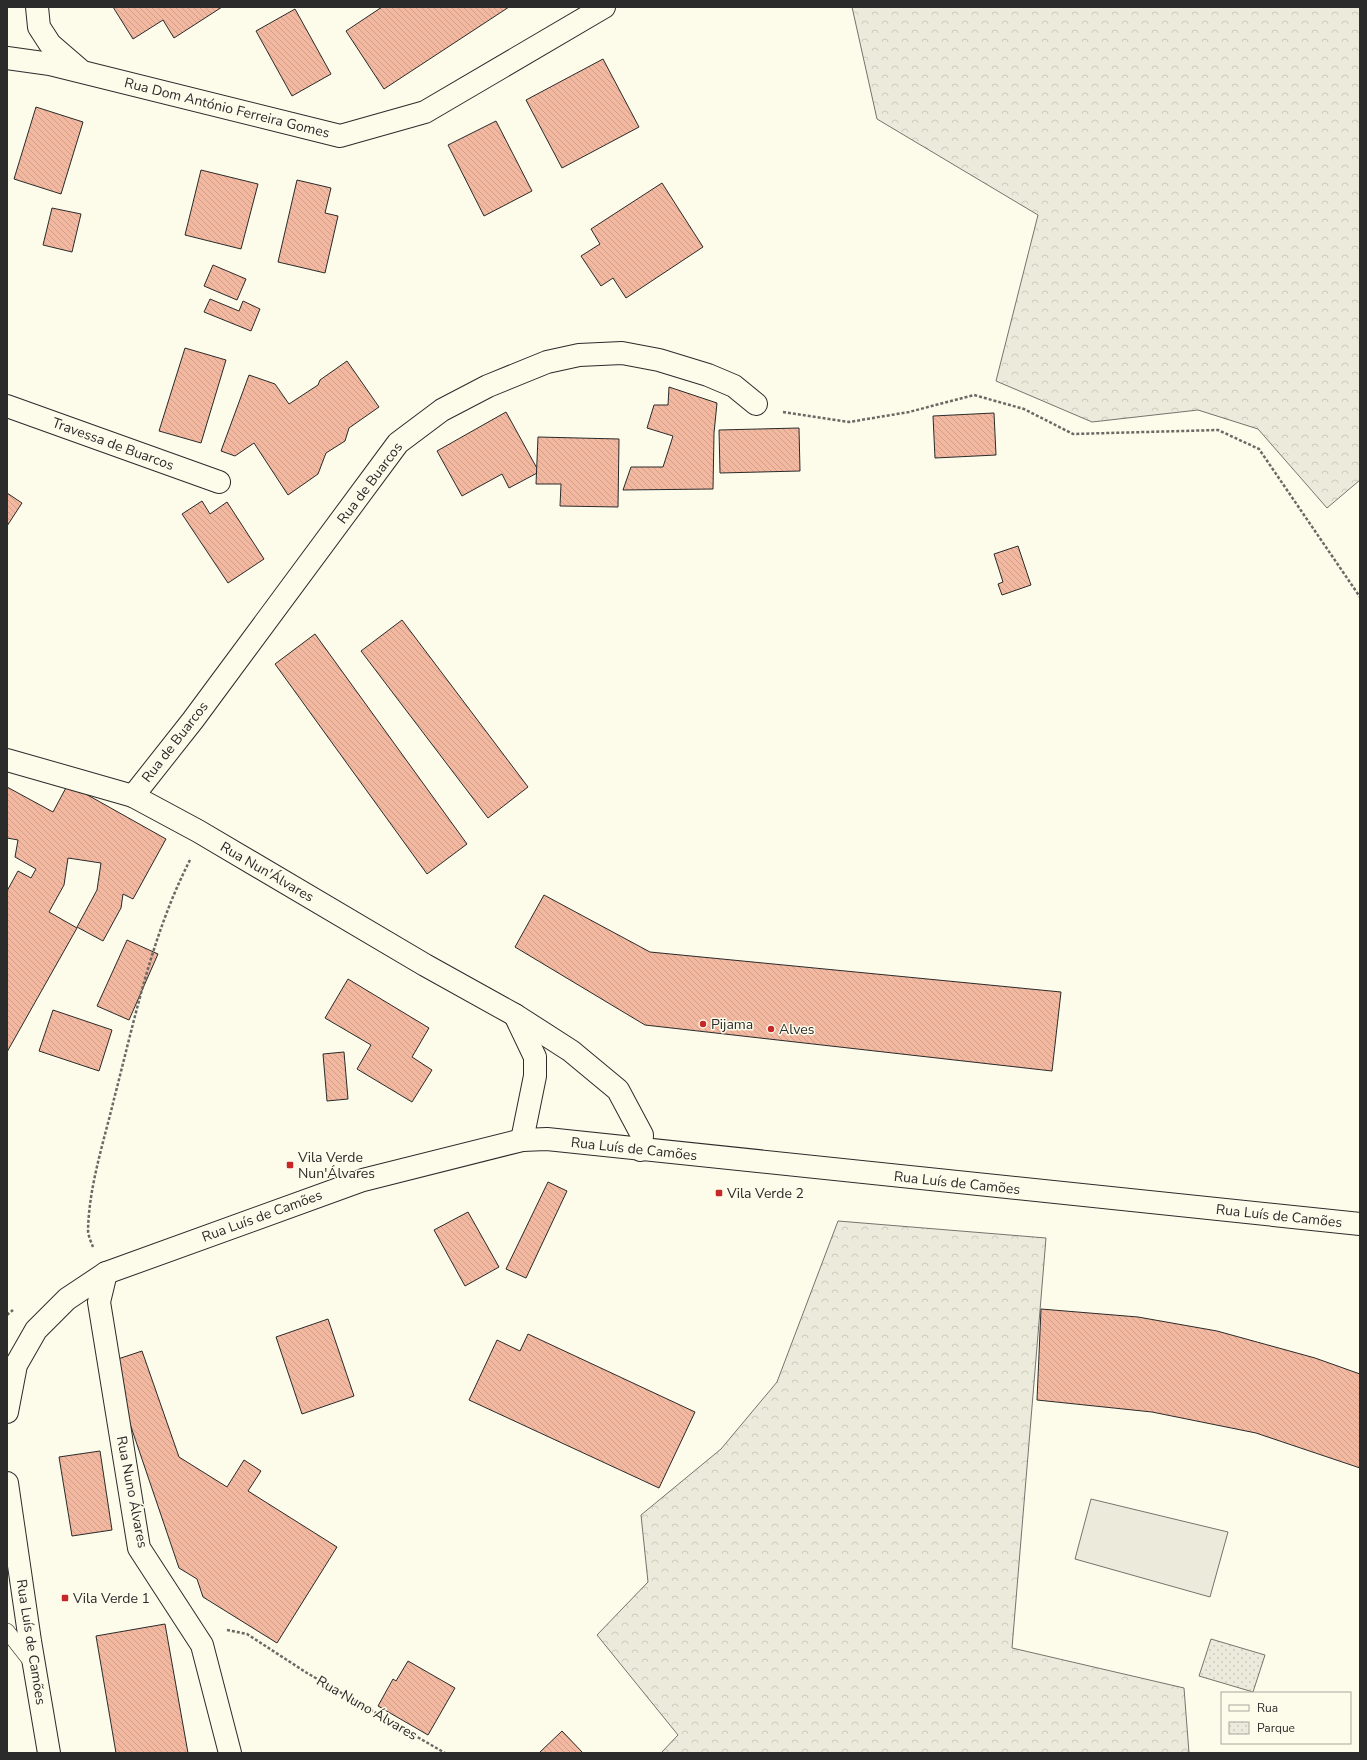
<svg xmlns="http://www.w3.org/2000/svg" width="1367" height="1760" viewBox="0 0 1367 1760" font-family="'Nunito Sans',sans-serif">
<defs>
<pattern id="forest-crowns" width="20" height="18" patternUnits="userSpaceOnUse"><rect width="20" height="18" fill="#ecebdb"/><path d="M2 6a3 3 0 1 1 6 0M12 15a3 3 0 1 1 6 0" fill="none" stroke="#cbcabc"/></pattern>
<pattern id="park-dots" width="8" height="8" patternUnits="userSpaceOnUse"><rect width="8" height="8" fill="#ecebdb"/><path d="M2 2h.1M6 6h.1" fill="none" stroke="#cbcabc" stroke-width="1.8" stroke-linecap="round"/></pattern>
<pattern id="building-back-hatch" width="6" height="6" patternUnits="userSpaceOnUse"><rect width="6" height="6" fill="#f2b8a0"/><path d="M-1 5l2 2M0 0l6 6M5-1l2 2" fill="none" stroke="#d09e8a"/></pattern>
</defs>
<rect width="100%" height="100%" fill="#fdfbea"/>
<g fill="url(#forest-crowns)" stroke="#74746e">
<polygon points="852,7 1360,7 1360,480 1327,508 1258,429 1198,410 1092,422 996,381 1038,215 877,119"/>
<polygon points="838,1221 1046,1238 1012,1648 1184,1688 1189,1753 661,1753 678,1735 597,1635 648,1582 641,1515 721,1449 777,1382"/>
</g>
<polygon fill="url(#park-dots)" stroke="#74746e" points="1211,1639 1265,1655 1253,1692 1199,1676"/>
<polygon fill="#ecebdb" stroke="#74746e" points="1091,1499 1228,1532 1210,1597 1075,1559"/>
<g fill="url(#building-back-hatch)" stroke="#2b2b2b">
<polygon points="113,7 222,7 174,38 163,20 133,39"/>
<polygon points="382,7 509,7 384,89 346,31"/>
<polygon points="295,9 331,74 292,96 256,31"/>
<polygon points="603,59 639,127 562,168 526,100"/>
<polygon points="36,107 83,122 61,194 14,179"/>
<polygon points="496,121 532,191 484,216 448,145"/>
<polygon points="201,170 258,184 241,249 185,235"/>
<polygon points="297,180 331,188 325,213 338,216 325,273 278,262"/>
<polygon points="662,183 703,247 626,298 613,278 601,286 581,256 600,244 591,229"/>
<polygon points="52,208 81,214 72,252 43,245"/>
<polygon points="213,265 246,279 237,300 204,286"/>
<polygon points="210,299 239,311 243,301 260,309 251,331 204,312"/>
<polygon points="185,348 226,360 201,443 159,431"/>
<polygon points="347,361 379,407 349,428 345,441 326,453 318,474 288,495 254,443 235,456 221,451 249,375 275,384 289,404 318,385 320,380"/>
<polygon points="669,387 717,403 714,433 713,489 623,490 631,467 663,467 673,436 647,428 654,405 668,405"/>
<polygon points="506,412 539,472 509,488 502,474 462,496 437,451"/>
<polygon points="994,413 996,455 935,458 933,416"/>
<polygon points="799,428 800,471 720,473 719,430"/>
<polygon points="538,437 619,439 618,507 560,506 561,484 536,484"/>
<polygon points="7,493 22,503 7,526"/>
<polygon points="202,501 210,514 227,502 264,559 228,583 182,514"/>
<polygon points="1018,546 1031,585 1002,595 998,584 1003,582 994,554"/>
<polygon points="402,620 528,787 488,818 361,651"/>
<polygon points="315,634 467,844 427,874 275,664"/>
<polygon points="68,784 166,839 133,899 123,894 121,908 103,941 77,927 97,890 101,863 68,858 64,885 49,912 77,928 7,1052 7,891 18,871 31,878 36,869 15,857 18,840 7,838 7,787 53,812"/>
<polygon points="544,895 650,952 1061,992 1052,1071 645,1025 515,947"/>
<polygon points="127,940 158,954 129,1020 97,1006"/>
<polygon points="348,979 429,1028 412,1057 432,1070 412,1102 357,1069 371,1045 325,1018"/>
<polygon points="53,1010 112,1030 99,1071 39,1051"/>
<polygon points="344,1052 348,1099 327,1101 323,1054"/>
<polygon points="548,1182 567,1191 526,1278 506,1269"/>
<polygon points="468,1212 499,1267 465,1286 434,1230"/>
<polygon points="1041,1309 1138,1317 1217,1331 1315,1358 1360,1374 1360,1468 1256,1433 1152,1412 1037,1400"/>
<polygon points="328,1319 354,1396 302,1414 276,1337"/>
<polygon points="528,1334 695,1412 659,1488 469,1400 497,1340 520,1351"/>
<polygon points="142,1351 179,1457 227,1487 244,1460 261,1471 248,1491 337,1547 277,1643 203,1597 197,1579 179,1568 109,1362"/>
<polygon points="100,1451 112,1530 72,1536 59,1457"/>
<polygon points="165,1624 188,1753 116,1753 96,1636"/>
<polygon points="408,1661 455,1688 428,1735 378,1706 393,1679 396,1681"/>
<polygon points="562,1731 583,1753 539,1753"/>
</g>
<g fill="none" stroke-linecap="round" stroke-linejoin="round">
<g stroke="#2b2b2b" stroke-width="16">
<polyline id="service" points="7,1631 32,1663"/>
</g>
<g stroke="#2b2b2b" stroke-width="24">
<g id="minor">
<polyline points="37,7 39,27 50,44 79,69"/>
<polyline points="7,58 50,64 340,136 425,112 604,7"/>
<polyline points="7,406 219,482"/>
<polyline points="7,760 133,796 198,831 425,965 515,1015 571,1051 618,1090 642,1135 641,1150"/>
<polyline points="133,796 193,720 398,443 442,410 488,386 547,362 579,355 622,353 659,360 708,375 734,386 756,404"/>
<polyline points="515,1015 535,1057 535,1076 522,1140"/>
<polyline points="106,1273 99,1302 139,1548 202,1645 230,1753"/>
</g>
</g>
<g stroke="#2b2b2b" stroke-width="24">
<g id="primary">
<polyline points="7,1412 16,1365 36,1330 67,1299 106,1273 363,1180 522,1140 547,1139 1360,1224"/>
<polyline points="7,1483 30,1641 49,1753"/>
</g>
</g>
<g stroke="#6a6964" stroke-width="2.5" stroke-dasharray="3 2" stroke-linecap="butt">
<polyline points="783,412 849,422 909,412 974,395 1024,409 1073,434 1218,430 1259,449 1360,597"/>
<path d="M93,1247C91,1242 88,1235 88,1230C89,1186 104,1141 114,1099C135,1018 152,934 190,860"/>
<polyline points="7,1315 13,1310"/>
<polyline points="227,1630 247,1634 307,1673 445,1753"/>
</g>
<use href="#service" stroke="#fdfbea" stroke-width="15"/>
<use href="#minor" stroke="#fdfbea" stroke-width="22"/>
<use href="#primary" stroke="#fdfbea" stroke-width="22"/>
</g>
<g fill="#c62828" stroke="#fdfbea" stroke-width="1.5">
<circle cx="703" cy="1024" r="4"/>
<circle cx="771" cy="1029" r="4"/>
<rect x="286" y="1161" width="8" height="8" rx="2"/>
<rect x="715" y="1189" width="8" height="8" rx="2"/>
<rect x="61" y="1594" width="8" height="8" rx="2"/>
</g>
<g text-anchor="middle" dominant-baseline="central" stroke-width="3" stroke-linejoin="round" paint-order="stroke">
<g font-size="14" fill="#2b2b2b" stroke="#fdfbea">
<text transform="translate(227 108) rotate(14)">Rua Dom António Ferreira Gomes</text>
<text transform="translate(113 444) rotate(20)">Travessa de Buarcos</text>
<text transform="translate(370 483) rotate(-53)">Rua de Buarcos</text>
<text transform="translate(175 742) rotate(-52)">Rua de Buarcos</text>
<text transform="translate(267 872) rotate(30)">Rua Nun'Álvares</text>
<text transform="translate(634 1149) rotate(6)">Rua Luís de Camões</text>
<text transform="translate(957 1183) rotate(6)">Rua Luís de Camões</text>
<text transform="translate(262 1216) rotate(-20)">Rua Luís de Camões</text>
<text transform="translate(1279 1216) rotate(6)">Rua Luís de Camões</text>
<text transform="translate(132 1492) rotate(79)">Rua Nuno Álvares</text>
<text transform="translate(31 1642) rotate(81)">Rua Luís de Camões</text>
<text transform="translate(367 1708) rotate(30)">Rua Nuno Álvares</text>
</g>
<g font-size="14" fill="#2b2b2b" stroke="#fdfbea" text-anchor="start">
<text x="711" y="1024">Pijama</text>
<text x="779" y="1029">Alves</text>
<text x="298" y="1157">Vila Verde<tspan x="298" dy="16">Nun'Álvares</tspan></text>
<text x="727" y="1193">Vila Verde 2</text>
<text x="73" y="1598">Vila Verde 1</text>
</g>
</g>
<rect width="1367" height="1760" fill="none" stroke="#2b2b2b" stroke-width="16"/>
<rect x="1221" y="1692" width="130" height="52" fill="#fdfbea" stroke="#a9a89e"/>
<rect x="1229" y="1705" width="20" height="6" fill="#fdfbea" stroke="#a9a89e"/>
<text x="1257" y="1712" font-size="12" fill="#2b2b2b">Rua</text>
<rect x="1229" y="1722" width="20" height="12" fill="url(#park-dots)" stroke="#a9a89e"/>
<text x="1257" y="1732" font-size="12" fill="#2b2b2b">Parque</text>
</svg>
